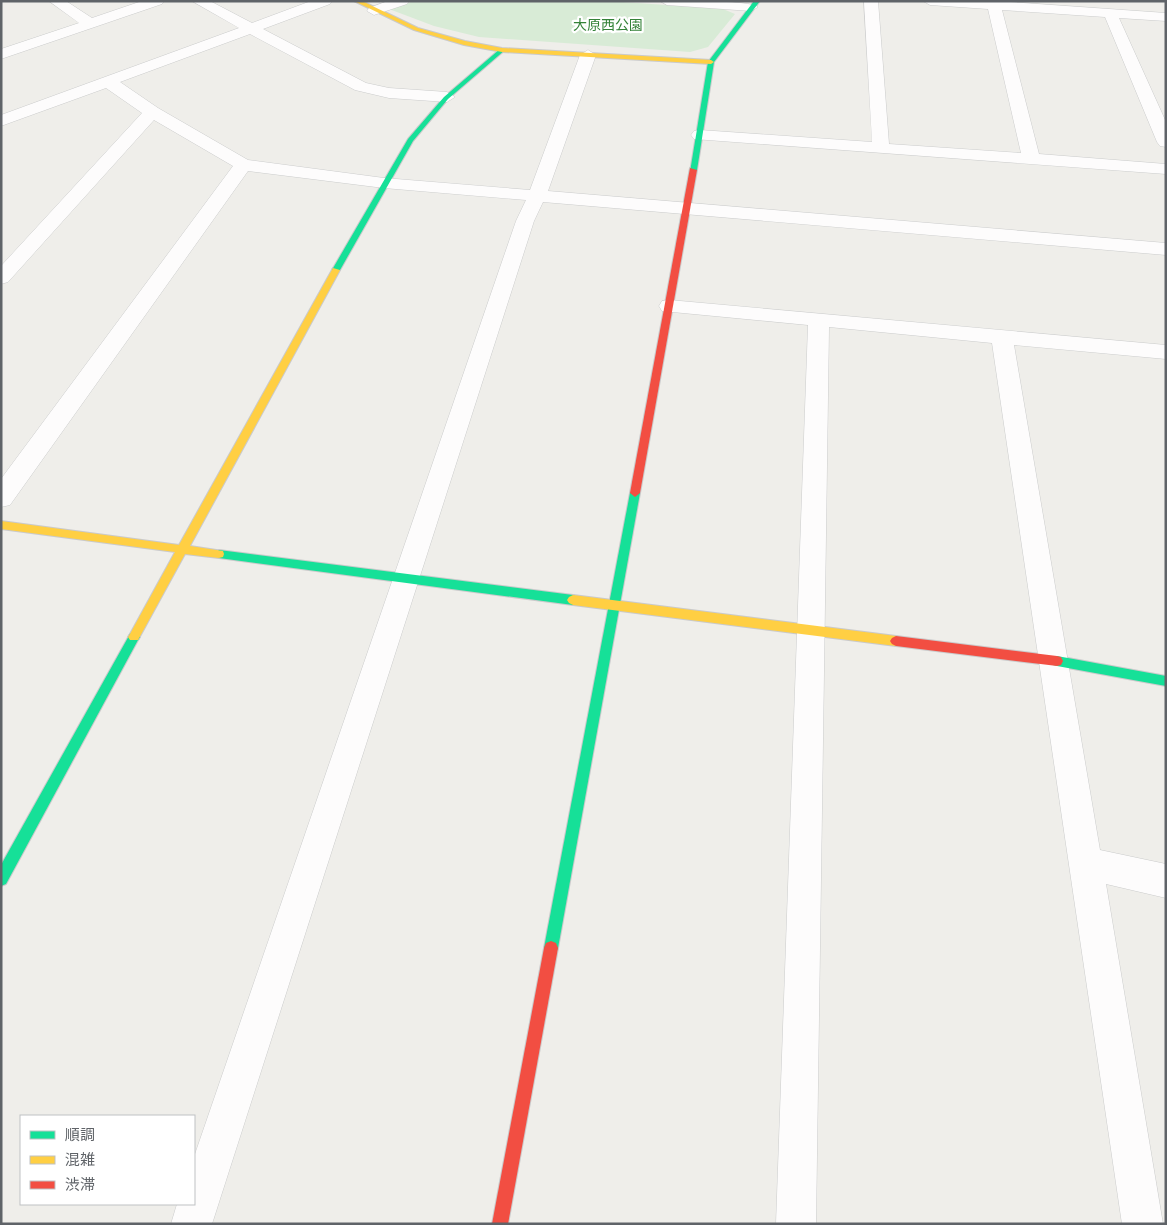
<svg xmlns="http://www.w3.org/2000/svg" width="1167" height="1225" viewBox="0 0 1167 1225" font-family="Lato,'Noto Sans JP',sans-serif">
<rect width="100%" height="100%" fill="#efeeea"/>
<polygon fill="#d8ebd6" points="414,1 609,1 723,9 735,14 708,47 690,52 479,37 434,26 389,9"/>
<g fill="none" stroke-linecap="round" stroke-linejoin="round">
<g stroke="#cbcccc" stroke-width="1">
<g id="street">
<polygon points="49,1 66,1 92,18 142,1 164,1 162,4 1,59 1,49 79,23"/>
<polygon points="192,1 210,1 252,23 311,1 332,1 330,4 263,29 366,83 389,88 447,92 455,97 447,102 389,98 355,90 250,34 120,82 158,108 248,160 384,178 530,190 580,55 588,50 596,55 548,191 1166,243 1166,255 543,202 534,221 212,1224 171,1224 177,1204 194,1204 194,1157 516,221 526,200 384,188 248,171 10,505 1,507 1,479 233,166 154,120 8,282 1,284 1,266 142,113 106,88 1,126 1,115 239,28"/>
<polygon points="388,1 409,1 407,4 374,15 367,11 369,8"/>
<path d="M660,1C676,1 750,0 758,7L751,11L667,5Z"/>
<polygon points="864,1 878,1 889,144 1021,153 988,9 930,5 923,1 996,1 1166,13 1166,21 1119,18 1166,122 1166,147 1160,146 1157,142 1105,17 1002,10 1039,154 1166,164 1166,174 694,139 691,135 694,131 700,130 872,142"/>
<polygon points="669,300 1166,345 1166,359 1014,345 1100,850 1166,864 1166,898 1106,884 1163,1224 1122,1224 992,343 829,327 816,1224 776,1224 808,325 662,311 659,306 662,301"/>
</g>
</g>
<g stroke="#cacacb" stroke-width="2">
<g id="fast">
<polygon points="754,1 760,1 714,62 697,170 690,172 708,62"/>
<polygon points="500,49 505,50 448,99 413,141 340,270 333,272 332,270 408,139 444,97"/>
<polygon points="635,489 640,493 558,948 556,953 551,955 546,953 544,948 630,493"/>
<polygon points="219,550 573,595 577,597 579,600 577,603 573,605 219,558 214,554"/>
<polygon points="134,632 138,634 140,637 138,640 6,884 1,886 1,865 130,634"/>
<polygon points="1057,656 1166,676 1166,686 1057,666 1053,665 1051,661 1053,657"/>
</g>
</g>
<g stroke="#cacacb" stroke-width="2">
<g id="slow">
<polygon points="354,1 362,1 418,28 465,41 502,48 711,60 714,62 711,64 502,52 464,45 414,30"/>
<polygon points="333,268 340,270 190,546 223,551 224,554 223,557 219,558 185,554 138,640 130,640 128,637 130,634 175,552 1,529 1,521 179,545"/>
<polygon points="573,595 896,636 900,638 902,641 900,644 896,646 573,605 569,603 567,600 569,597"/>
</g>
</g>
<g stroke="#cacacb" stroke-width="2">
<g id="jam">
<polygon points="690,168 697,170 640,493 635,497 630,493"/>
<polygon points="896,636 1057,656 1061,657 1063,661 1061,665 1057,666 896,646 892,644 890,641 892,638"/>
<polygon points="551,941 556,943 558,948 508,1224 492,1224 544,948 546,943"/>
</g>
</g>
<use href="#street" fill="#fdfcfc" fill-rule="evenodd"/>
<use href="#fast" fill="#16e098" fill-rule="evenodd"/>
<use href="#slow" fill="#ffcf43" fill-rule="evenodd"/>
<use href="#jam" fill="#f24e42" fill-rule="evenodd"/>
</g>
<g text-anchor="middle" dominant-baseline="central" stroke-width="4.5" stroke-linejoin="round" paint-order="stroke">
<g font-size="14" fill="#348238" stroke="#fff">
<text x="608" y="24">大原西公園</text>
</g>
</g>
<rect width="1167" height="1225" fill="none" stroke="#5f6368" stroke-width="5"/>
<rect x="20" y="1115" width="175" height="90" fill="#ffffff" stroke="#bfc1c3"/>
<rect x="30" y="1131" width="25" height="8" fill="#16e098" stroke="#bfc1c3"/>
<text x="65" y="1140" font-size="15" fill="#5f6368">順調</text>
<rect x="30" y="1156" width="25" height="8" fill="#ffcf43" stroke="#bfc1c3"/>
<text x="65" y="1165" font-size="15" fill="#5f6368">混雑</text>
<rect x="30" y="1181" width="25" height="8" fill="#f24e42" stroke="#bfc1c3"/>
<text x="65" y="1190" font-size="15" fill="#5f6368">渋滞</text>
</svg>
